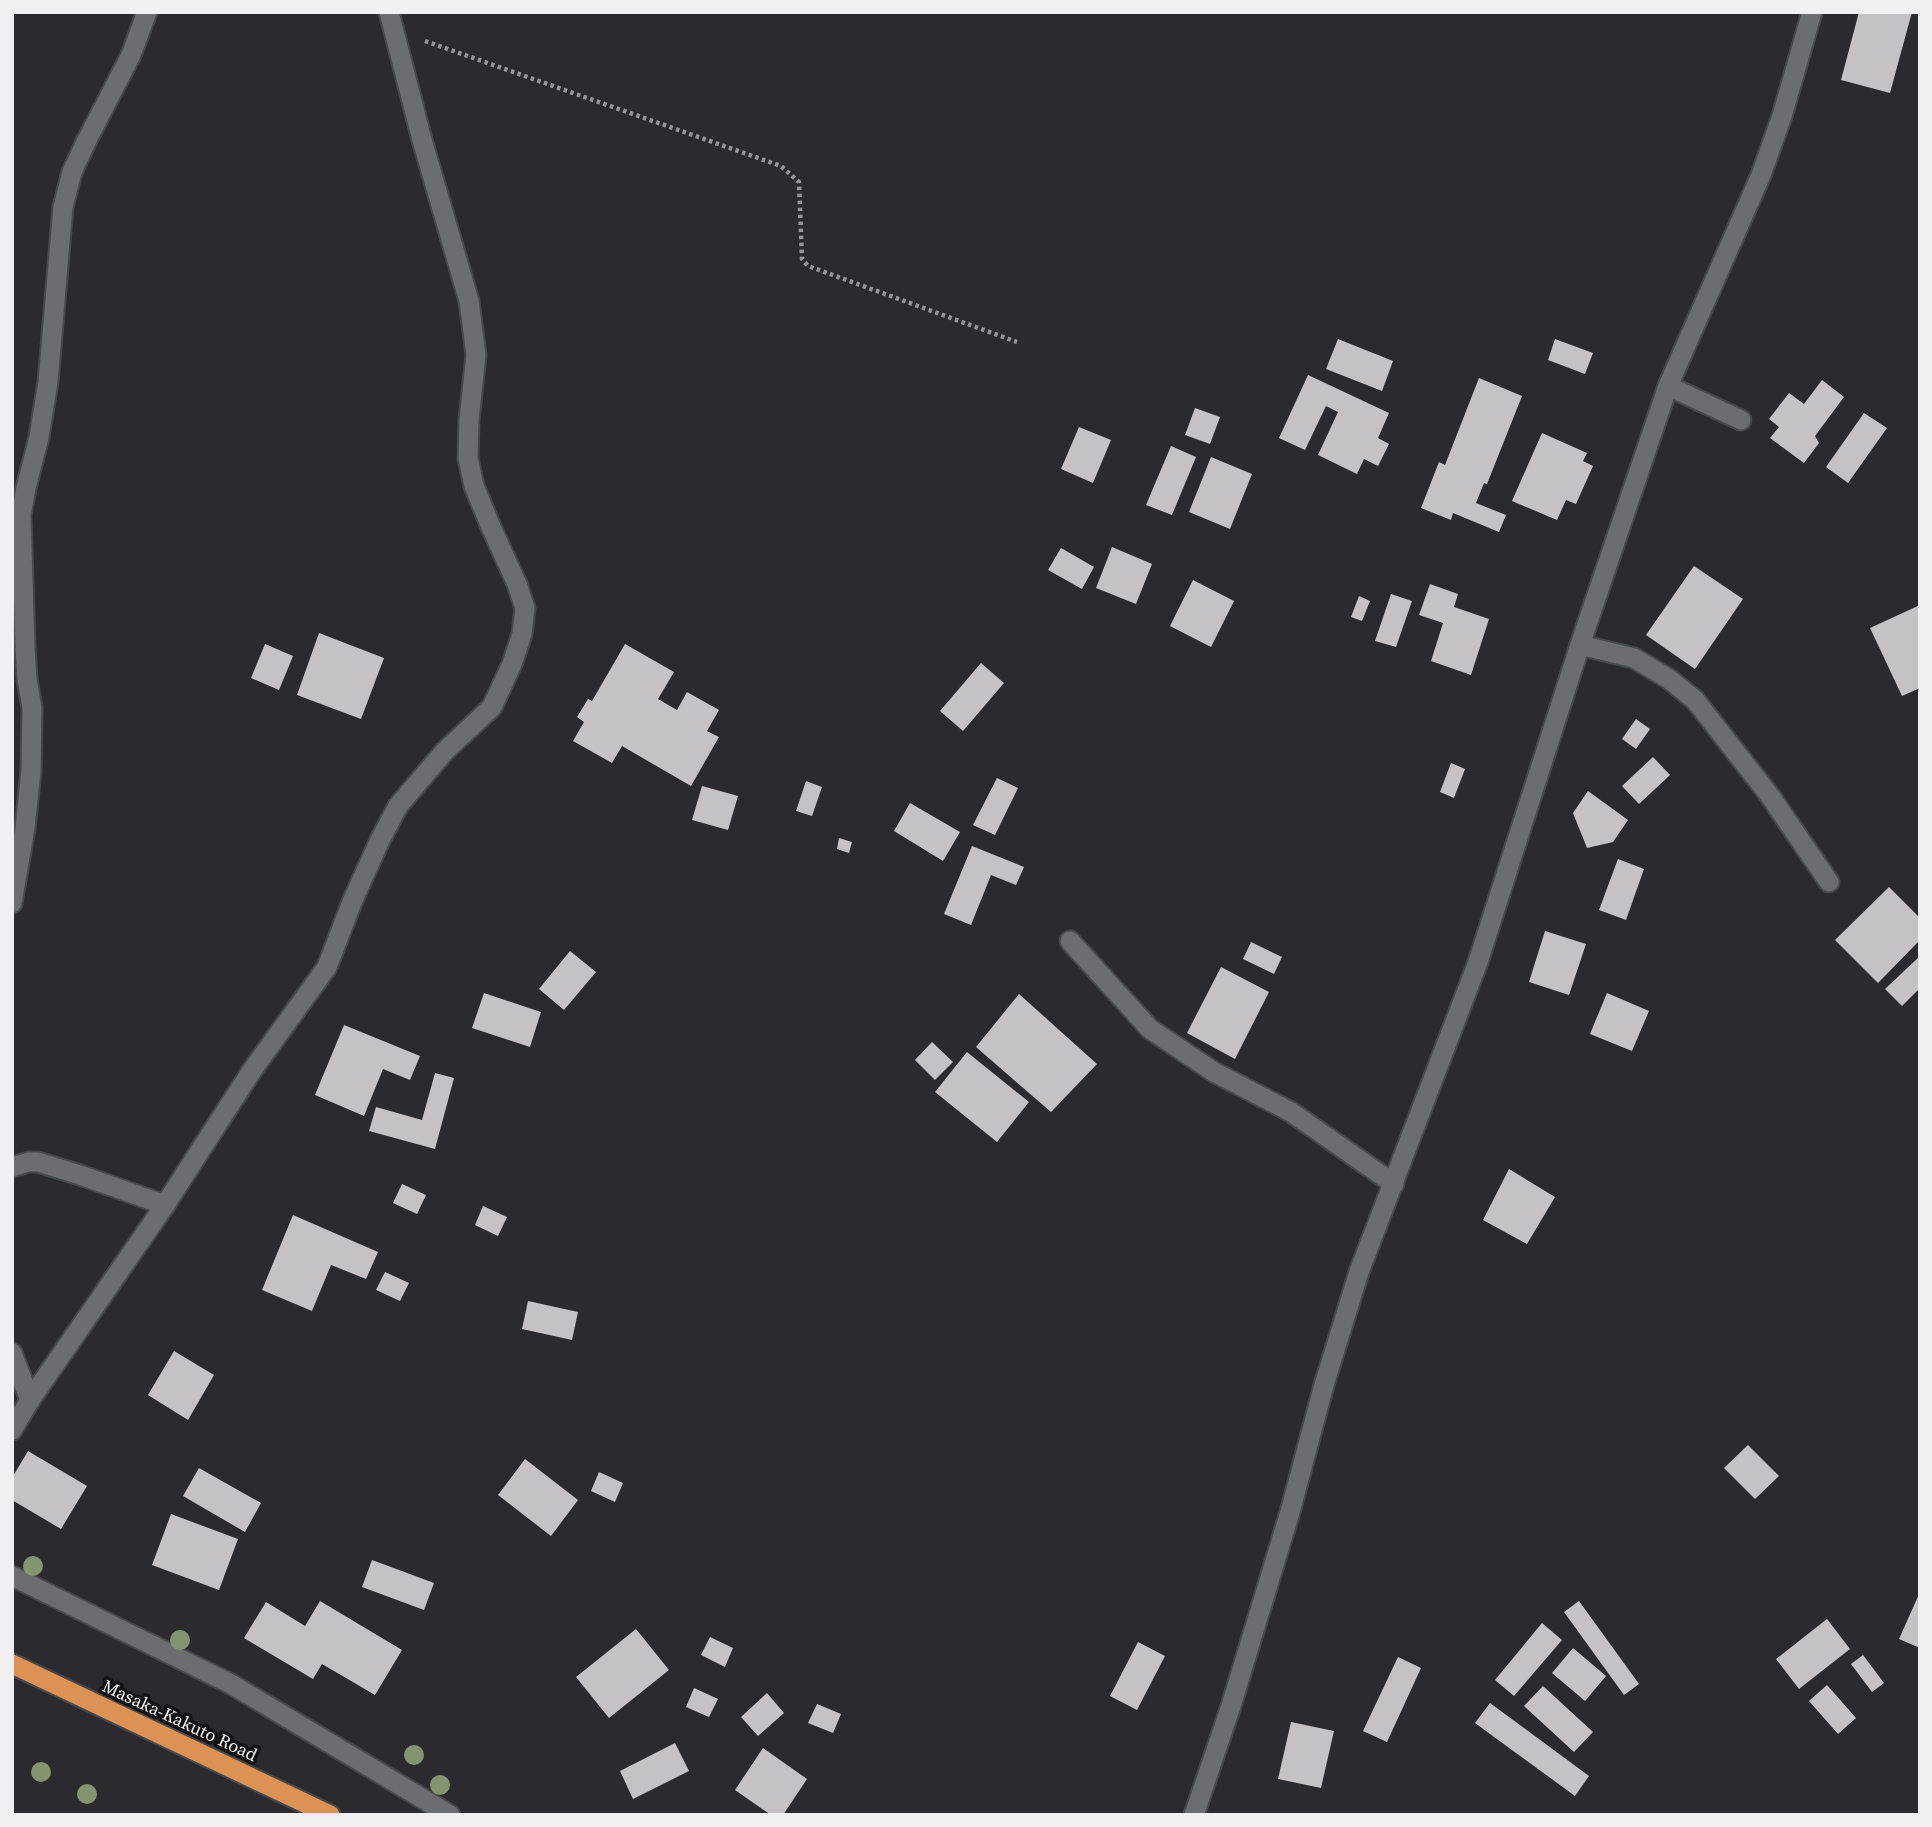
<svg xmlns="http://www.w3.org/2000/svg" width="1932" height="1827" viewBox="0 0 1932 1827" font-family="'Source Serif 4',serif">
<rect width="100%" height="100%" fill="#2b2b2f"/>
<g fill="#c5c2c6">
<polygon points="1859,12 1912,12 1890,93 1841,80"/>
<polygon points="1338,339 1393,361 1382,391 1326,369"/>
<polygon points="1555,339 1593,353 1585,374 1548,360"/>
<polygon points="1308,375 1389,413 1378,438 1389,444 1378,466 1364,459 1357,474 1318,455 1338,412 1326,406 1305,450 1279,438"/>
<polygon points="1479,378 1522,396 1487,484 1484,483 1476,503 1506,515 1499,532 1453,513 1451,520 1421,508 1439,462 1445,465"/>
<polygon points="1822,380 1844,397 1815,436 1819,443 1804,463 1770,438 1779,427 1769,419 1789,393 1804,404"/>
<polygon points="1195,408 1220,417 1210,444 1185,435"/>
<polygon points="1864,413 1887,428 1848,483 1826,467"/>
<polygon points="1079,427 1111,440 1093,483 1061,469"/>
<polygon points="1542,433 1587,453 1583,461 1593,466 1576,504 1566,500 1557,520 1512,501"/>
<polygon points="1171,446 1196,457 1172,515 1146,505"/>
<polygon points="1211,457 1252,474 1230,529 1189,512"/>
<polygon points="1112,547 1152,564 1136,604 1096,588"/>
<polygon points="1061,548 1094,567 1082,589 1048,570"/>
<polygon points="1694,566 1743,599 1695,669 1646,635"/>
<polygon points="1193,580 1234,601 1211,647 1170,626"/>
<polygon points="1430,584 1458,594 1454,607 1489,619 1471,675 1431,661 1443,623 1419,615"/>
<polygon points="1391,594 1412,601 1396,647 1375,641"/>
<polygon points="1359,596 1370,601 1362,621 1351,617"/>
<polygon points="1920,605 1920,688 1902,696 1870,628"/>
<polygon points="319,633 384,658 361,719 297,695"/>
<polygon points="265,644 293,656 279,690 251,678"/>
<polygon points="625,644 674,672 658,699 677,710 687,692 719,710 707,731 719,737 691,786 622,746 612,763 573,741 584,722 577,717 588,699 592,701"/>
<polygon points="981,663 1004,683 963,731 940,711"/>
<polygon points="1636,719 1650,729 1636,749 1622,739"/>
<polygon points="1653,757 1670,775 1639,804 1622,786"/>
<polygon points="1451,763 1465,769 1454,798 1440,792"/>
<polygon points="997,778 1018,788 995,835 973,825"/>
<polygon points="806,781 822,787 812,816 796,811"/>
<polygon points="702,786 738,796 728,830 692,820"/>
<polygon points="1588,791 1628,820 1613,842 1587,848 1573,813"/>
<polygon points="910,803 960,832 943,861 894,831"/>
<polygon points="839,838 852,842 849,853 837,849"/>
<polygon points="972,846 1024,867 1016,885 991,875 971,925 944,914"/>
<polygon points="1618,859 1644,869 1626,920 1599,910"/>
<polygon points="1889,887 1920,918 1920,940 1878,983 1835,940"/>
<polygon points="1545,931 1586,944 1569,995 1529,982"/>
<polygon points="1251,942 1282,957 1274,974 1243,959"/>
<polygon points="570,951 596,972 564,1010 539,989"/>
<polygon points="1920,956 1920,988 1902,1006 1885,989"/>
<polygon points="1221,967 1269,992 1235,1059 1187,1033"/>
<polygon points="484,993 541,1012 530,1047 472,1028"/>
<polygon points="1607,993 1649,1011 1632,1051 1590,1034"/>
<polygon points="1019,994 1097,1064 1051,1112 976,1047"/>
<polygon points="344,1025 420,1056 410,1080 383,1069 364,1116 315,1095"/>
<polygon points="932,1042 953,1062 935,1080 915,1060"/>
<polygon points="967,1052 1029,1102 997,1142 935,1092"/>
<polygon points="435,1073 454,1078 435,1149 369,1131 376,1107 422,1120"/>
<polygon points="1509,1169 1555,1197 1527,1244 1483,1220"/>
<polygon points="402,1184 426,1195 417,1214 393,1203"/>
<polygon points="483,1206 507,1217 498,1236 475,1225"/>
<polygon points="293,1215 378,1252 366,1279 331,1265 312,1311 262,1290"/>
<polygon points="385,1272 409,1283 400,1301 376,1290"/>
<polygon points="528,1301 578,1312 572,1340 522,1329"/>
<polygon points="174,1351 214,1375 188,1420 148,1395"/>
<polygon points="1748,1445 1779,1476 1755,1499 1724,1468"/>
<polygon points="28,1451 87,1486 61,1529 12,1500 12,1478"/>
<polygon points="525,1459 578,1500 551,1536 498,1495"/>
<polygon points="199,1468 261,1503 245,1532 183,1496"/>
<polygon points="599,1472 623,1483 615,1502 591,1491"/>
<polygon points="171,1514 238,1539 219,1590 152,1565"/>
<polygon points="372,1560 434,1583 424,1610 362,1587"/>
<polygon points="1920,1592 1920,1648 1899,1639"/>
<polygon points="320,1601 402,1650 375,1695 322,1664 313,1679 244,1638 266,1602 305,1626"/>
<polygon points="1579,1601 1639,1684 1624,1695 1564,1612"/>
<polygon points="1827,1619 1850,1649 1799,1689 1776,1659"/>
<polygon points="1542,1623 1562,1640 1514,1696 1495,1680"/>
<polygon points="636,1629 669,1670 609,1718 576,1677"/>
<polygon points="710,1637 733,1648 725,1667 701,1655"/>
<polygon points="1138,1642 1165,1656 1137,1710 1110,1696"/>
<polygon points="1573,1648 1606,1676 1585,1701 1552,1673"/>
<polygon points="1863,1655 1884,1683 1872,1692 1851,1664"/>
<polygon points="1398,1657 1421,1668 1387,1742 1363,1731"/>
<polygon points="1827,1685 1856,1718 1838,1734 1809,1701"/>
<polygon points="1543,1686 1593,1732 1574,1752 1524,1706"/>
<polygon points="694,1688 718,1699 709,1717 686,1707"/>
<polygon points="767,1693 784,1713 758,1736 741,1717"/>
<polygon points="1490,1703 1589,1776 1575,1796 1475,1723"/>
<polygon points="817,1704 841,1714 833,1733 808,1723"/>
<polygon points="1291,1722 1334,1731 1321,1788 1278,1779"/>
<polygon points="675,1743 689,1771 633,1799 620,1771"/>
<polygon points="763,1748 807,1779 783,1815 771,1815 735,1790"/>
</g>
<g fill="none" stroke-linecap="round" stroke-linejoin="round">
<g stroke="#48494c" stroke-width="23">
<g id="minor">
<polyline points="1668,386 1741,420"/>
<polyline points="1580,645 1634,658 1669,679 1695,700 1770,796 1829,882"/>
<polyline points="12,903 25,828 31,771 32,708 27,679 25,647 21,515 26,488 39,437 48,382 63,207 72,172 87,140 131,55 147,12"/>
<polyline points="1070,941 1150,1029 1214,1072 1291,1112 1394,1184"/>
<polyline points="12,1167 29,1162 38,1162 80,1175 165,1205"/>
<polyline points="12,1353 30,1400"/>
<polyline points="12,1430 30,1400 165,1205 253,1069 327,967 352,902 380,840 398,806 445,751 492,707 512,664 522,634 525,608 517,584 491,527 474,486 468,458 469,420 476,355 469,301 422,140 389,12"/>
<polyline points="12,1576 231,1684 450,1815"/>
<polyline points="1194,1815 1231,1706 1290,1512 1324,1385 1359,1272 1478,962 1580,645 1668,386 1761,175 1782,116 1812,12"/>
</g>
</g>
<g stroke="#48494c" stroke-width="23">
<polyline id="trunk" points="12,1664 330,1815"/>
</g>
<polyline stroke="#959598" stroke-width="4.5" stroke-dasharray="3.5 3.5" stroke-linecap="butt" points="425,41 781,166 799,182 802,259 808,266 1017,342"/>
<use href="#minor" stroke="#6c6d71" stroke-width="19"/>
<use href="#trunk" stroke="#dc9254" stroke-width="19"/>
</g>
<g fill="#849470">
<circle cx="33" cy="1566" r="10"/>
<circle cx="180" cy="1640" r="10"/>
<circle cx="414" cy="1755" r="10"/>
<circle cx="41" cy="1772" r="10"/>
<circle cx="440" cy="1785" r="10"/>
<circle cx="87" cy="1794" r="10"/>
</g>
<g text-anchor="middle" dominant-baseline="central" stroke-width="7" stroke-linejoin="round" paint-order="stroke">
<g font-size="18" fill="#f0f0f3" stroke="#141416">
<text transform="translate(180 1720) rotate(25)">Masaka-Kakuto Road</text>
</g>
</g>
<rect width="1932" height="1827" fill="none" stroke="#f0f0f3" stroke-width="28"/>
</svg>
